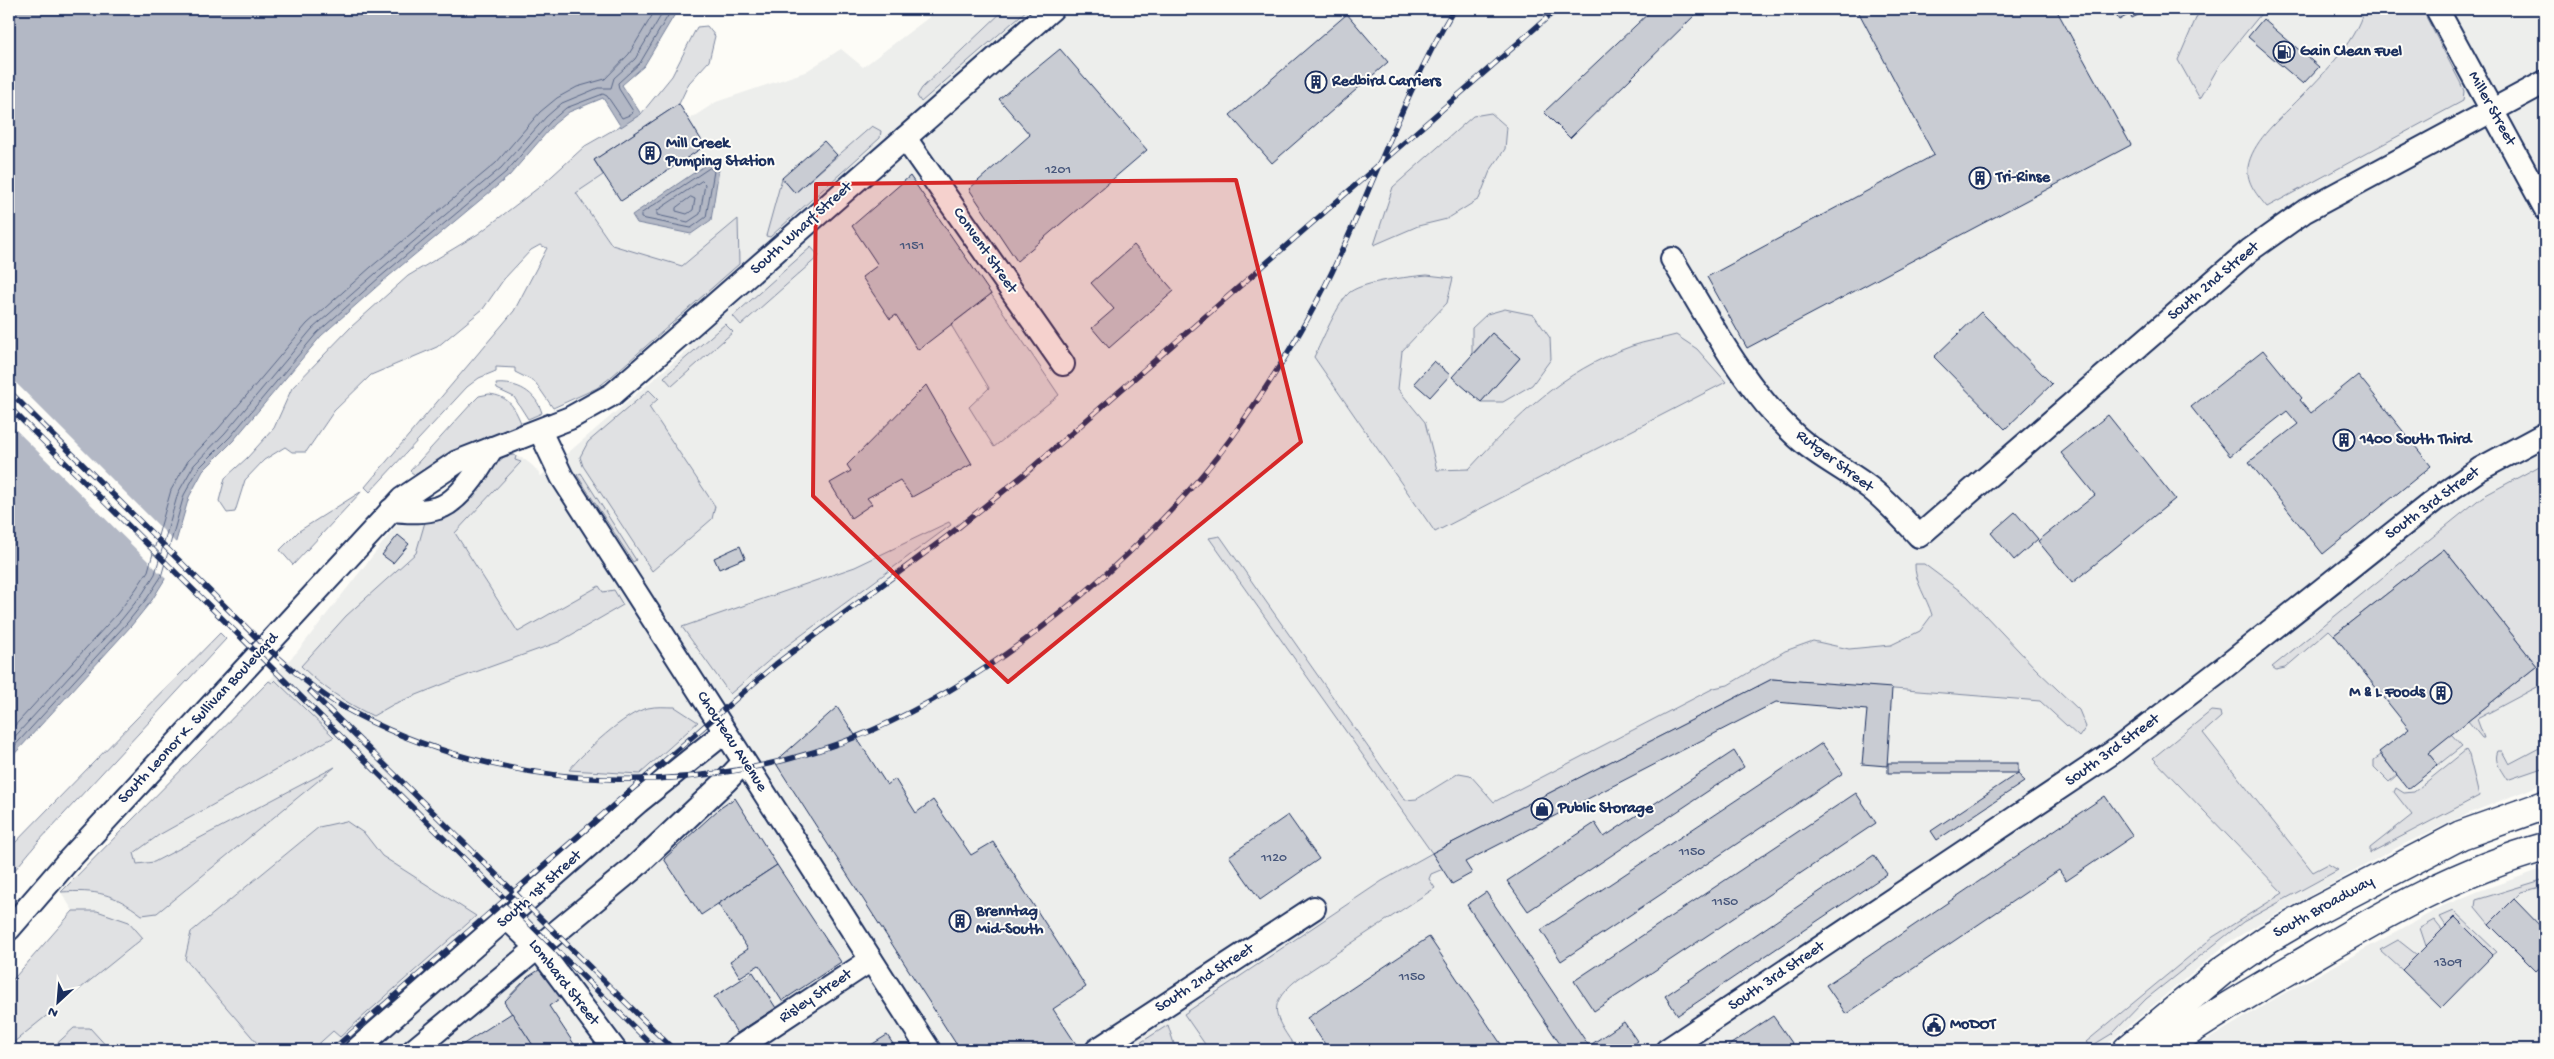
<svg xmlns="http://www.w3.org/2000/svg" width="2554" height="1059" viewBox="0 0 2554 1059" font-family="'Gochi Hand',sans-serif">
<rect width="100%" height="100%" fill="#fdfcf7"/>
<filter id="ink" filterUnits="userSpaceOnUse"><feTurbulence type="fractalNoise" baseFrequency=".02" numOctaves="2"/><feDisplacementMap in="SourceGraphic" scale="10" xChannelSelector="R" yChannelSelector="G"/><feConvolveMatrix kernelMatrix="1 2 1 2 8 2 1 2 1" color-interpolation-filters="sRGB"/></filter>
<g filter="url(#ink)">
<g fill="#edeeec">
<polygon points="940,9 2545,9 2545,783 2472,812 2398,847 2259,924 2229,942 2100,1050 9,1050 9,984 73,911 61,892 297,652 396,526 438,520 450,515 504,457 513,455 524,459 533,466 541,476 690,348 612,245 576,193 716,102 805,72 841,49 863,67"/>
<polygon points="2545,868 2545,1050 2191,1050 2276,998 2443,906 2479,891"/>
</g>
<g fill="#e0e1e3" stroke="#7e88a0">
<polygon points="1005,9 1028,9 921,102 917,96 922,88"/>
<polygon points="2200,9 2265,9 2220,64 2200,99 2178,60"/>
<path d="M2364,9H2422L2460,82L2464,91L2463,101L2267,207C2258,196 2246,183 2248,167C2252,143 2276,122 2292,106C2317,81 2356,43 2364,9Z"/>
<polygon points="707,26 715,36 709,61 689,83 679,104 594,160 603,175 576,193 612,245 682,266 738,219 739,264 611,377 597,388 553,408 535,382 515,372 515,368 496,367 496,371 479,378 467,387 370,492 365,487 514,311 547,248 540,245 531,250 504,279 483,309 437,347 371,375 334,411 306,452 292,452 285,447 264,460 245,480 235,512 227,513 219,501 225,478 247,458 274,428 292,388 351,327 408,276 478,234 542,185 585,146 641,114 672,76 697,27"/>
<polygon points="1491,113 1507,127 1505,149 1490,171 1479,199 1447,219 1418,226 1374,245 1393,187 1473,116"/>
<polygon points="872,126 881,131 880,138 770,237 766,236 782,178 795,193"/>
<polygon points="811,247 819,256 741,325 733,316"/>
<path d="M1427,275L1453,278L1447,303L1402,351L1398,389L1425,422L1437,470L1469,469C1519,415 1560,372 1632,346C1646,341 1662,339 1676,335L1697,349L1726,382L1435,532L1314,357C1321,343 1339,300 1350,292C1366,281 1407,277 1427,275Z"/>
<polygon points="991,294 1059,395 994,447 969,407 989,388 951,325"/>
<polygon points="1505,309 1534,315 1550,338 1551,359 1532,385 1503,402 1481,402 1520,358 1492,333 1472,354 1472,328 1487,314"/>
<polygon points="725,324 733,332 672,386 664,377"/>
<path d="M496,384C517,382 536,392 542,413L528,419L514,397L497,389Z"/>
<polygon points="649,390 658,399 649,407 715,506 712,519 652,571 583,466 580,457 588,442"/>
<path d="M489,394C508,396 514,406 521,423L449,455L415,475L410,471L473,402L479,396Z"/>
<path d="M513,455L516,456L515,460L521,462L520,463L455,533L518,632L599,586L603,592L614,590L623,605L559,642L459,678L394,704L373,716C346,703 322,687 301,666L346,616L416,553L425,522L450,515L497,463L504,457Z"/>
<polygon points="2545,463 2545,696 2539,686 2477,719 2484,738 2482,738 2468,721 2537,666 2444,549 2334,635 2329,630 2285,668 2276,670 2272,667 2482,497"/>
<polygon points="581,473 636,560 633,562 577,475"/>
<polygon points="362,491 293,565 280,550 299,531"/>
<polygon points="949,522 951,525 780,651 730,694 682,627 855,567"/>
<path d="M1220,536L1405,800L1417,799L1459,773L1470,775L1494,802L1714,688L1728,685L1785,651L1813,641L1849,649L1891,645L1920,631L1932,615C1927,598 1914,581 1915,564H1924L1967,596L2036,669L2079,710L2086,727L2079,737L2040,701L1772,679L1432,853L1443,869L1431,874L1429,879L1435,888L1299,978C1264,1006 1275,1017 1297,1050H1209L1184,1014L1382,881L1432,853L1209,538Z"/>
<polygon points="220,633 226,639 38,842 9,877 9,849"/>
<path d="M275,680L334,737L159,835L134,853L137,864L154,862L335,767L157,913L142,915C113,893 97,890 61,892L269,681L272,683Z"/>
<path d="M675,707L698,722L640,774L569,770C583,753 626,712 648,708C656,706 666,707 675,707Z"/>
<polygon points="2211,711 2220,712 2221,717 2203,733 2313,872 2328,864 2338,870 2243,922 2146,999 2113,1033 2090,1047 2086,1042 2213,937 2283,893 2153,758"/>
<polygon points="2451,734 2462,746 2438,765 2428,753"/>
<path d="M2545,745V767L2507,780C2502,771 2493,762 2498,751H2502L2509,764Z"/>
<polygon points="2466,750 2469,755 2479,796 2370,853 2370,848 2412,815 2394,792 2396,788 2404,793 2414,792"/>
<polygon points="2381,755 2397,775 2389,782 2374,767 2374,760"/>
<polygon points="346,821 365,834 382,856 476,916 340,1037 333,1031 312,1050 263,1050 185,959 191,932 319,827"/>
<polygon points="2545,879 2545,886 2521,892 2489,924 2475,907 2476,900"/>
<polygon points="73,911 97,911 129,922 143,938 9,1046 9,984"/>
<polygon points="2454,911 2497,952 2493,955 2455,917 2446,926 2440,917"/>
<polygon points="2434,920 2442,930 2426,946 2420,928"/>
<polygon points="2398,940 2417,955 2402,970 2380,950"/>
<polygon points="1168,1025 1176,1050 1129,1050"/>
<polygon points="74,1028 90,1028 110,1050 50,1050"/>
</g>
<g fill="#b3b8c5" stroke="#76819c">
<polygon points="9,9 678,9 644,66 622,85 641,114 621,127 603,98 569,112 554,124 509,176 383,281 321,336 233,441 203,471 189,497 165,579 152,600 131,626 9,760"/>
<polygon points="713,160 719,169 711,220 691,234 637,223 632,215"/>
</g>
<polygon fill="#fdfcf7" points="9,376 177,544 167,580 9,423"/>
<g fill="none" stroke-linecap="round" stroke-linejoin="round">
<g stroke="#586687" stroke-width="1">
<polygon points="710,168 714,171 706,217 691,228 641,218 641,214"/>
<polygon points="702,181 705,184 700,214 688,222 657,215 657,211"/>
<polygon points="691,197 695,199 693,210 687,214 676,211 676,208"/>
<polyline points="9,732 117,614 136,589 148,571 171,490 188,461 219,428 307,324 371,267 496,163 540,112 557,98 577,87 605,79 629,54 656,9"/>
<polyline points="9,743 122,619 143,593 155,574 178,493 194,465 225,433 312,329 376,273 501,168 546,117 562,103 598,88 611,88 614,78 635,59 665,9"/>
<polyline points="9,752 127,623 148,597 161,577 184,495 199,468 230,437 317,333 380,277 506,172 551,121 566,108 603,94 607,96 622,118 632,114 633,111 619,89 618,83 640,63 672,9"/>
</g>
</g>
<g fill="#c9ccd3" stroke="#1b2f5e">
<polygon points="1653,9 1701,9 1570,138 1544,112"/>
<polygon points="1857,9 2061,9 2057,11 2131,145 1747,348 1707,277 1934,155"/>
<polygon points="2112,9 2150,9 2132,18 2130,14 2119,20"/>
<polygon points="1347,14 1388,62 1272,163 1230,115"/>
<polygon points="2263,19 2319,67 2303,84 2248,37"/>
<polygon points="1060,49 1147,150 1017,261 969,189 1030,135 999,99"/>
<polygon points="679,104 705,146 621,201 594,160"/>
<polygon points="824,141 837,155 795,193 782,178"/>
<polygon points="910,176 991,294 918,350 896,315 890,319 862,277 878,265 852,226"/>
<polygon points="1134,245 1174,291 1109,348 1092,328 1114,309 1091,283"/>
<polygon points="1981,312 2052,384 2005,429 1934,357"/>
<polygon points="1492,333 1520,358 1481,402 1452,377"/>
<polygon points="2263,350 2302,398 2300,400 2311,413 2358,375 2431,466 2323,554 2249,462 2298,424 2287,411 2230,456 2191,407"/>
<polygon points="1434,361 1450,375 1430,397 1414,383"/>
<polygon points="926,385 972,464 912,497 900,480 867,498 872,504 851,518 830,483 851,471 847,465"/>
<polygon points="2108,415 2175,499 2072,583 2038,541 2095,495 2061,453"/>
<polygon points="2015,512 2038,539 2014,560 1991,533"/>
<polygon points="398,535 409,544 393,563 382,555"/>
<polygon points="740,546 745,558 719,569 714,558"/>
<polygon points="2444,549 2537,666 2428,753 2438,765 2408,789 2379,752 2409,729 2334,635"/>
<polygon points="1772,679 1892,688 1887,766 1862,764 1867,710 1776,702 1465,862 1472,873 1452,884 1432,853"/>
<polygon points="837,707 887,785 895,779 916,813 933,800 971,855 993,842 1086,987 1053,1009 1076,1044 1067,1050 960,1050 775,762"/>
<polygon points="1822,743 1843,773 1561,961 1541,930"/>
<polygon points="1734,751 1744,767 1528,911 1507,881 1595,823 1604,837"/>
<rect x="1888" y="763" width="130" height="10"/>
<polygon points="2018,773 2024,782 1937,840 1931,831"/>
<polygon points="1856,793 1876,823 1594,1011 1574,981"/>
<polygon points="2105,796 2133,836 2066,881 2059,870 1846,1014 1826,985"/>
<polygon points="735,798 777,865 701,915 664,859 719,809"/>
<polygon points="1288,815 1319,859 1260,900 1229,856"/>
<polygon points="1874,855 1887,874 1678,1015 1665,996"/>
<polygon points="777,865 841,962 782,1001 759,965 740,977 730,961 748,949 718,904"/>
<polygon points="1486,892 1589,1046 1624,1022 1637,1041 1623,1050 1564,1050 1467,905"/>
<polygon points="2514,899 2545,931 2545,963 2536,971 2489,924"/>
<polygon points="2455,917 2493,955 2441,1008 2402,970"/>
<polygon points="1429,937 1505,1050 1329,1050 1307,1018"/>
<polygon points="542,968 562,997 549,1006 578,1050 536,1050 504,1002 528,977"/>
<polygon points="753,972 776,1008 737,1033 714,997"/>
<polygon points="512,1013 536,1050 454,1050"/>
<polygon points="1773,1016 1797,1050 1722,1050"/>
<polygon points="887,1035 897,1050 863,1050"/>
</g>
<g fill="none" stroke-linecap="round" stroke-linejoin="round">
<g stroke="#1b2f5e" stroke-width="26">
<g id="minor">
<polyline points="2437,9 2545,208"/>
<polyline points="905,138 1063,364"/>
<path d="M1672,259C1709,319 1741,384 1793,433C1815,455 1845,469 1870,488C1888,502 1903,519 1919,536L2250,250L2305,211L2545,82"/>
<polyline points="540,431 562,477 929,1050"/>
<path d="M391,510C407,511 423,513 438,508C460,502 481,466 492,448"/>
<polyline points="508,919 539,949 615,1050"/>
<polyline points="9,929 67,862 402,499 457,462 570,418 613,394 1052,9"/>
<polyline points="356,1050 638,802 725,732"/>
<polyline points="414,1050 635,867 726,781 744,762"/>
<polyline points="735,1050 871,960"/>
<polyline points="1097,1050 1314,908"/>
<polyline points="1667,1050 2112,753 2226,666 2436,499 2480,469 2545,434"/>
</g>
</g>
<g stroke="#1b2f5e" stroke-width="31">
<g id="major">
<polyline points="2127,1050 2222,971 2268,939 2316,911 2461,835 2545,805"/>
<path d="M2162,1050C2209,1016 2260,987 2310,958C2384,914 2461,870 2545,847"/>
</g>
</g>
<use href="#minor" stroke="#fdfcf7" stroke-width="22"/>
<use href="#major" stroke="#fdfcf7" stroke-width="28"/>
<g stroke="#1b2f5e" stroke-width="5.5">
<g id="rail">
<polyline points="9,391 266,647"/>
<polyline points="9,407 657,1050"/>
<path d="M261,642C287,665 313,690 343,707C502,796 707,802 873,730C959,692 1037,636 1107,573C1152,532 1196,487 1232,437C1269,385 1304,330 1332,272C1374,184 1404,93 1454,9"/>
<polyline points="310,691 674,1050"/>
<polyline points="332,1050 776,664 949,535 1026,473 1557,9"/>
</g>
</g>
<use href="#rail" stroke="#fdfcf7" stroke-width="4" stroke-dasharray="11" stroke-linecap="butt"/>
</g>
</g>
<path fill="#d62828" fill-opacity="0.2" stroke="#d62828" stroke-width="4" stroke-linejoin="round" d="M1236,180L1301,442L1008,682L813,496L816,184Z"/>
<defs>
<g id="fuel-ring" transform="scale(1.125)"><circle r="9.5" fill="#fdfcf7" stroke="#1b2f5e" stroke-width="1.5"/><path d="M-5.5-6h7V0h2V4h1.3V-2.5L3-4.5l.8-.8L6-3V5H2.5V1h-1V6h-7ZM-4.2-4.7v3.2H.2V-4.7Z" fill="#1b2f5e"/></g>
<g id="building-ring" transform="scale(1.125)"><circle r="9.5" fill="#fdfcf7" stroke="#1b2f5e" stroke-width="1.5"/><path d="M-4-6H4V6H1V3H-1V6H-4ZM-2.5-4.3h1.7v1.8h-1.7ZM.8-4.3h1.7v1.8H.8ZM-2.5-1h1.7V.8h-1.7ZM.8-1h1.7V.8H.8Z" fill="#1b2f5e"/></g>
<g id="shop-ring" transform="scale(1.125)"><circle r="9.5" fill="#fdfcf7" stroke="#1b2f5e" stroke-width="1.5"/><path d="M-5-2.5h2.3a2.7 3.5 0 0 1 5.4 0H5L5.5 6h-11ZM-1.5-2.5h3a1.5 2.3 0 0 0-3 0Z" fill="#1b2f5e"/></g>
<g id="civic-ring" transform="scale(1.125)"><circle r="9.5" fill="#fdfcf7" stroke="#1b2f5e" stroke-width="1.5"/><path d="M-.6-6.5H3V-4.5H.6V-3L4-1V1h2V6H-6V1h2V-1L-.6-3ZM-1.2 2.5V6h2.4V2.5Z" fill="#1b2f5e"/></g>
</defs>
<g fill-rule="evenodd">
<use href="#fuel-ring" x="2284" y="52"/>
<use href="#building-ring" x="1316" y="82"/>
<use href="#building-ring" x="650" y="153"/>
<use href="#building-ring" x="1980" y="178"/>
<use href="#building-ring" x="2344" y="440"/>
<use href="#building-ring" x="2441" y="693"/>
<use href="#shop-ring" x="1542" y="809"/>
<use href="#building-ring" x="960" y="921"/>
<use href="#civic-ring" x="1934" y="1025"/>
</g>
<g text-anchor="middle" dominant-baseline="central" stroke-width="4" stroke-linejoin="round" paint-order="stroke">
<g font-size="14" fill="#46567b">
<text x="1058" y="170">1201</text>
<text x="912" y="246">1151</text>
<text x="1692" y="852">1150</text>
<text x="1274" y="858">1120</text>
<text x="1725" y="902">1150</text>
<text x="2448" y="963">1309</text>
<text x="1412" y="977">1150</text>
</g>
<g font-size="16" font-weight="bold" fill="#1b2f5e" stroke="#fdfcf7" text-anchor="start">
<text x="2300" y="52">Gain Clean Fuel</text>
<text x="1332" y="82">Redbird Carriers</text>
<text x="666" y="144">Mill Creek<tspan x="666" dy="18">Pumping Station</tspan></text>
<text x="1996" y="178">Tri-Rinse</text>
<text x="2360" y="440">1400 South Third</text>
<text x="2425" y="693" text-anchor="end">M &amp; L Foods</text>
<text x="1558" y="809">Public Storage</text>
<text x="976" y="912">Brenntag<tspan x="976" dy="18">Mid-South</tspan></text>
<text x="1950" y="1025">MoDOT</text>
</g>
<g font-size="16" fill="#1b2f5e" stroke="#fdfcf7">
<text transform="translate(2491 109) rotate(61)">Miller Street</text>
<text transform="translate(802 229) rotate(-42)">South Wharf Street</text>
<text transform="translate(984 251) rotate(55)">Convent Street</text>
<text transform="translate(2214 282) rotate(-40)">South 2nd Street</text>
<text transform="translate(1834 462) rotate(37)">Rutger Street</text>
<text transform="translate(2433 504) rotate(-36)">South 3rd Street</text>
<text transform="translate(199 719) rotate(-47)">South Leonor K. Sullivan Boulevard</text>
<text transform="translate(731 742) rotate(57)">Chouteau Avenue</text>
<text transform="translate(2113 751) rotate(-36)">South 3rd Street</text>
<text transform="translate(540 890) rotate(-42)">South 1st Street</text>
<text transform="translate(2324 908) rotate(-29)">South Broadway</text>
<text transform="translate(1777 977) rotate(-34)">South 3rd Street</text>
<text transform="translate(1205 979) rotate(-33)">South 2nd Street</text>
<text transform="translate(563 983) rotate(52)">Lombard Street</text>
<text transform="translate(816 997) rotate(-34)">Risley Street</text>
</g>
</g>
<rect width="2554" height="1059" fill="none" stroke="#fdfcf7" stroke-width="30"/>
<rect x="15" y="15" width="2524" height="1029" fill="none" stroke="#1b2f5e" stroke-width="2" filter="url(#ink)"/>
<g transform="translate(58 1002) rotate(206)" stroke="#fdfcf7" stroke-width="4" paint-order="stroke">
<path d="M0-4L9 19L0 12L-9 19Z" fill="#1b2f5e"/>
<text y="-8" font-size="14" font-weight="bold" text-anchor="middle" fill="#1b2f5e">N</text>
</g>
</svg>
